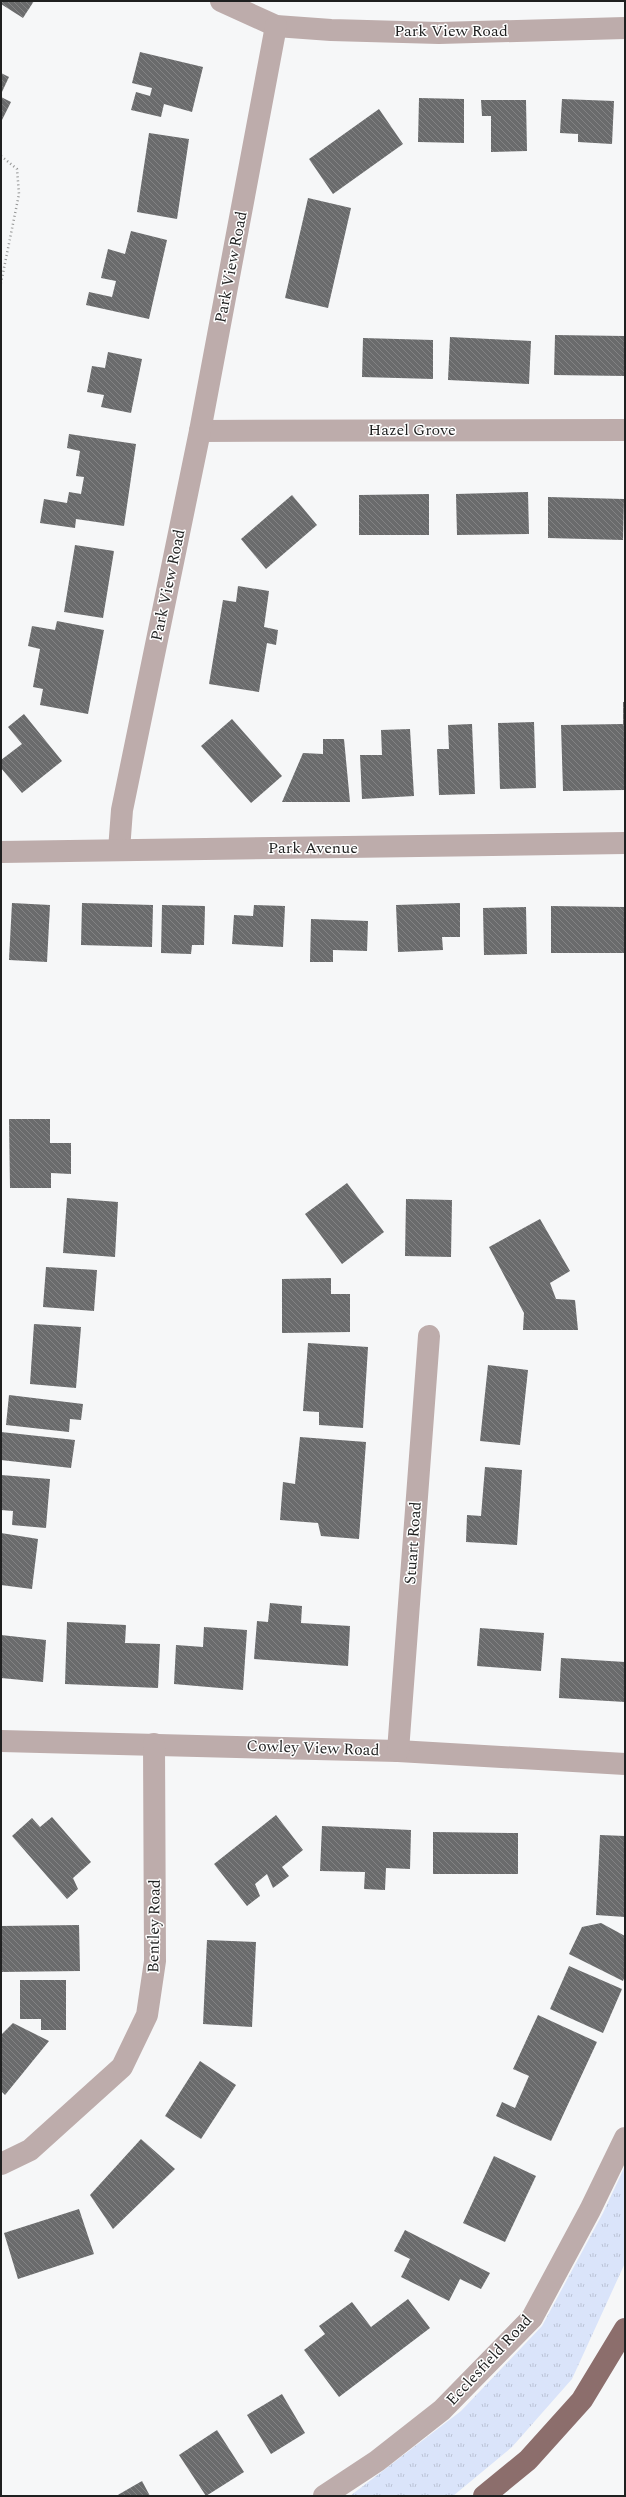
<svg xmlns="http://www.w3.org/2000/svg" width="626" height="2497" viewBox="0 0 626 2497" font-family="Spectral,serif">
<defs>
<pattern id="grass-tufts" width="24" height="20" patternUnits="userSpaceOnUse"><rect width="24" height="20" fill="#dae4fa"/><path d="M3 7l-1-3M5 7V3M7 7l1-3M15 17l-1-3M17 17v-4M19 17l1-3" fill="none" stroke="#bbc3d6"/></pattern>
<pattern id="building-back-hatch" width="6" height="6" patternUnits="userSpaceOnUse"><rect width="6" height="6" fill="#6a6b6c"/><path d="M-1 5l2 2M0 0l6 6M5-1l2 2" fill="none" stroke="#838384"/></pattern>
</defs>
<rect width="100%" height="100%" fill="#f6f7f8"/>
<polygon fill="url(#grass-tufts)" points="625,2166 625,2263 572,2379 512,2447 453,2496 350,2496 461,2411 542,2326 603,2213"/>
<g fill="url(#building-back-hatch)">
<polygon points="3,1 34,1 23,18 1,4"/>
<polygon points="140,52 203,67 192,112 164,104 161,117 131,110 136,92 150,96 152,88 132,83"/>
<polygon points="1,73 9,77 1,94"/>
<polygon points="1,97 11,102 1,122"/>
<polygon points="419,98 464,99 464,143 418,142"/>
<polygon points="562,99 614,101 612,144 578,142 578,134 560,133"/>
<polygon points="481,100 526,100 527,151 491,152 491,116 482,116"/>
<polygon points="379,109 403,144 333,194 309,159"/>
<polygon points="149,133 189,139 177,219 137,212"/>
<polygon points="308,198 351,208 328,308 285,298"/>
<polygon points="131,231 167,240 149,319 86,305 89,292 112,297 116,281 101,278 108,249 125,254"/>
<polygon points="555,335 625,336 625,376 554,375"/>
<polygon points="450,337 531,341 529,384 448,380"/>
<polygon points="363,338 433,340 433,379 362,377"/>
<polygon points="108,352 142,359 131,413 101,407 104,395 87,392 92,366 105,368"/>
<polygon points="69,434 136,444 124,526 76,519 75,528 40,523 44,499 67,503 69,492 81,494 84,477 76,476 80,451 67,448"/>
<polygon points="528,492 529,534 457,535 456,494"/>
<polygon points="429,494 429,535 359,535 359,495"/>
<polygon points="292,495 317,525 266,569 241,539"/>
<polygon points="548,497 624,499 623,540 548,538"/>
<polygon points="75,545 114,551 103,618 64,612"/>
<polygon points="238,586 269,591 264,627 278,630 276,645 267,643 259,692 209,684 223,600 236,602"/>
<polygon points="57,621 104,630 88,714 40,705 43,689 33,687 40,649 28,646 32,626 55,630"/>
<polygon points="623,702 625,702 625,790 563,791 561,725 623,724"/>
<polygon points="24,714 62,761 22,793 1,768 1,760 22,744 8,727"/>
<polygon points="232,719 282,776 251,803 201,746"/>
<polygon points="534,722 536,788 500,789 498,723"/>
<polygon points="472,724 475,794 439,795 437,749 449,749 448,725"/>
<polygon points="410,729 414,796 362,799 360,755 382,755 381,730"/>
<polygon points="323,739 344,739 350,802 282,802 303,753 323,754"/>
<polygon points="12,903 50,905 47,962 9,960"/>
<polygon points="82,903 153,905 152,947 81,945"/>
<polygon points="460,903 460,937 442,937 443,950 398,952 396,905"/>
<polygon points="162,905 205,906 204,945 192,945 191,954 161,953"/>
<polygon points="254,905 285,906 283,947 232,944 234,915 253,916"/>
<polygon points="551,906 625,907 625,953 551,953"/>
<polygon points="526,907 527,954 484,955 483,908"/>
<polygon points="311,919 368,921 367,951 333,950 333,962 310,962"/>
<polygon points="9,1119 50,1119 50,1143 71,1143 71,1174 51,1173 51,1188 10,1188"/>
<polygon points="347,1183 384,1232 342,1264 305,1214"/>
<polygon points="67,1198 118,1202 115,1257 63,1253"/>
<polygon points="406,1199 452,1200 451,1257 405,1256"/>
<polygon points="540,1219 570,1271 550,1283 556,1299 575,1300 578,1330 523,1330 524,1313 489,1247"/>
<polygon points="46,1267 97,1270 94,1311 43,1307"/>
<polygon points="331,1278 331,1294 350,1294 350,1332 282,1333 282,1279"/>
<polygon points="34,1324 81,1327 76,1388 30,1384"/>
<polygon points="308,1343 368,1347 363,1428 319,1425 319,1412 303,1411"/>
<polygon points="488,1365 528,1370 520,1445 480,1441"/>
<polygon points="9,1395 83,1404 81,1420 70,1419 69,1432 6,1425"/>
<polygon points="1,1432 75,1440 71,1468 1,1460"/>
<polygon points="300,1437 366,1442 359,1539 321,1536 318,1523 280,1520 283,1482 295,1484"/>
<polygon points="485,1467 522,1470 517,1545 466,1542 467,1515 481,1516"/>
<polygon points="1,1475 50,1479 46,1528 12,1525 13,1511 1,1510"/>
<polygon points="1,1533 38,1539 32,1589 1,1585"/>
<polygon points="270,1603 302,1606 301,1623 350,1626 348,1666 254,1659 257,1621 268,1622"/>
<polygon points="67,1622 126,1625 125,1643 160,1644 158,1688 65,1684"/>
<polygon points="204,1627 247,1630 243,1690 174,1684 176,1645 203,1647"/>
<polygon points="480,1628 544,1633 541,1671 477,1666"/>
<polygon points="1,1635 46,1640 43,1682 1,1678"/>
<polygon points="561,1658 625,1662 625,1702 559,1698"/>
<polygon points="276,1815 303,1850 282,1867 289,1876 273,1888 267,1874 255,1884 260,1896 247,1906 214,1864"/>
<polygon points="52,1817 91,1862 73,1878 78,1889 67,1899 12,1836 32,1818 40,1827"/>
<polygon points="322,1826 411,1830 410,1869 386,1868 385,1890 364,1889 365,1872 320,1871"/>
<polygon points="433,1832 518,1833 518,1874 433,1874"/>
<polygon points="600,1835 625,1836 625,1917 596,1915"/>
<polygon points="601,1923 625,1936 625,1976 623,1981 569,1954 582,1927"/>
<polygon points="79,1925 80,1971 1,1972 1,1926"/>
<polygon points="207,1940 256,1942 252,2027 203,2024"/>
<polygon points="569,1966 622,1989 603,2033 550,2009"/>
<polygon points="20,1980 66,1980 66,2030 41,2030 41,2019 20,2019"/>
<polygon points="538,2015 597,2042 551,2141 496,2116 502,2102 515,2108 529,2076 513,2069"/>
<polygon points="13,2023 49,2041 5,2095 1,2091 1,2035"/>
<polygon points="200,2061 236,2085 201,2139 165,2116"/>
<polygon points="141,2139 175,2169 113,2229 90,2195"/>
<polygon points="494,2156 536,2176 505,2242 463,2223"/>
<polygon points="79,2209 94,2254 18,2279 4,2233"/>
<polygon points="405,2230 490,2273 481,2289 460,2279 449,2301 401,2277 410,2259 394,2251"/>
<polygon points="408,2299 430,2328 339,2397 304,2350 325,2334 319,2326 352,2302 371,2327"/>
<polygon points="282,2394 305,2433 271,2454 247,2415"/>
<polygon points="217,2430 244,2472 206,2496 179,2455"/>
<polygon points="142,2481 150,2496 116,2496"/>
</g>
<g fill="none" stroke-linecap="round" stroke-linejoin="round">
<polyline stroke="#959696" stroke-width="2.5" stroke-dasharray="1 3" stroke-linecap="butt" points="1,156 17,169 19,194 1,283"/>
<g stroke="#bdacab" stroke-width="22">
<polyline points="221,1 276,26 331,30 439,33 625,28"/>
<polyline points="200,431 625,430"/>
<polyline points="119,850 122,810 200,431 276,26"/>
<polyline points="1,852 625,843"/>
<polyline points="1,1741 398,1751 625,1764"/>
<polyline points="398,1751 429,1336"/>
<polyline points="1,2164 30,2150 122,2067 147,2015 155,1961 154,1744"/>
<polyline points="324,2496 377,2461 442,2410 532,2318 590,2210 625,2138"/>
</g>
<polyline stroke="#8c6e6c" stroke-width="22" points="484,2496 528,2460 582,2400 625,2329"/>
</g>
<g text-anchor="middle" dominant-baseline="central" stroke-width="3" stroke-linejoin="round" paint-order="stroke">
<g font-size="16" fill="#1f2020" stroke="#fff">
<text x="451" y="31">Park View Road</text>
<text transform="translate(231 267) rotate(-79)">Park View Road</text>
<text x="412" y="430">Hazel Grove</text>
<text transform="translate(168 585) rotate(-78)">Park View Road</text>
<text x="313" y="848">Park Avenue</text>
<text transform="translate(413 1543) rotate(-86)">Stuart Road</text>
<text transform="translate(313 1748) rotate(2)">Cowley View Road</text>
<text transform="translate(154 1926) rotate(-89)">Bentley Road</text>
<text transform="translate(489 2360) rotate(-47)">Ecclesfield Road</text>
</g>
</g>
<rect width="626" height="2497" fill="none" stroke="#1f2020" stroke-width="4"/>
</svg>
